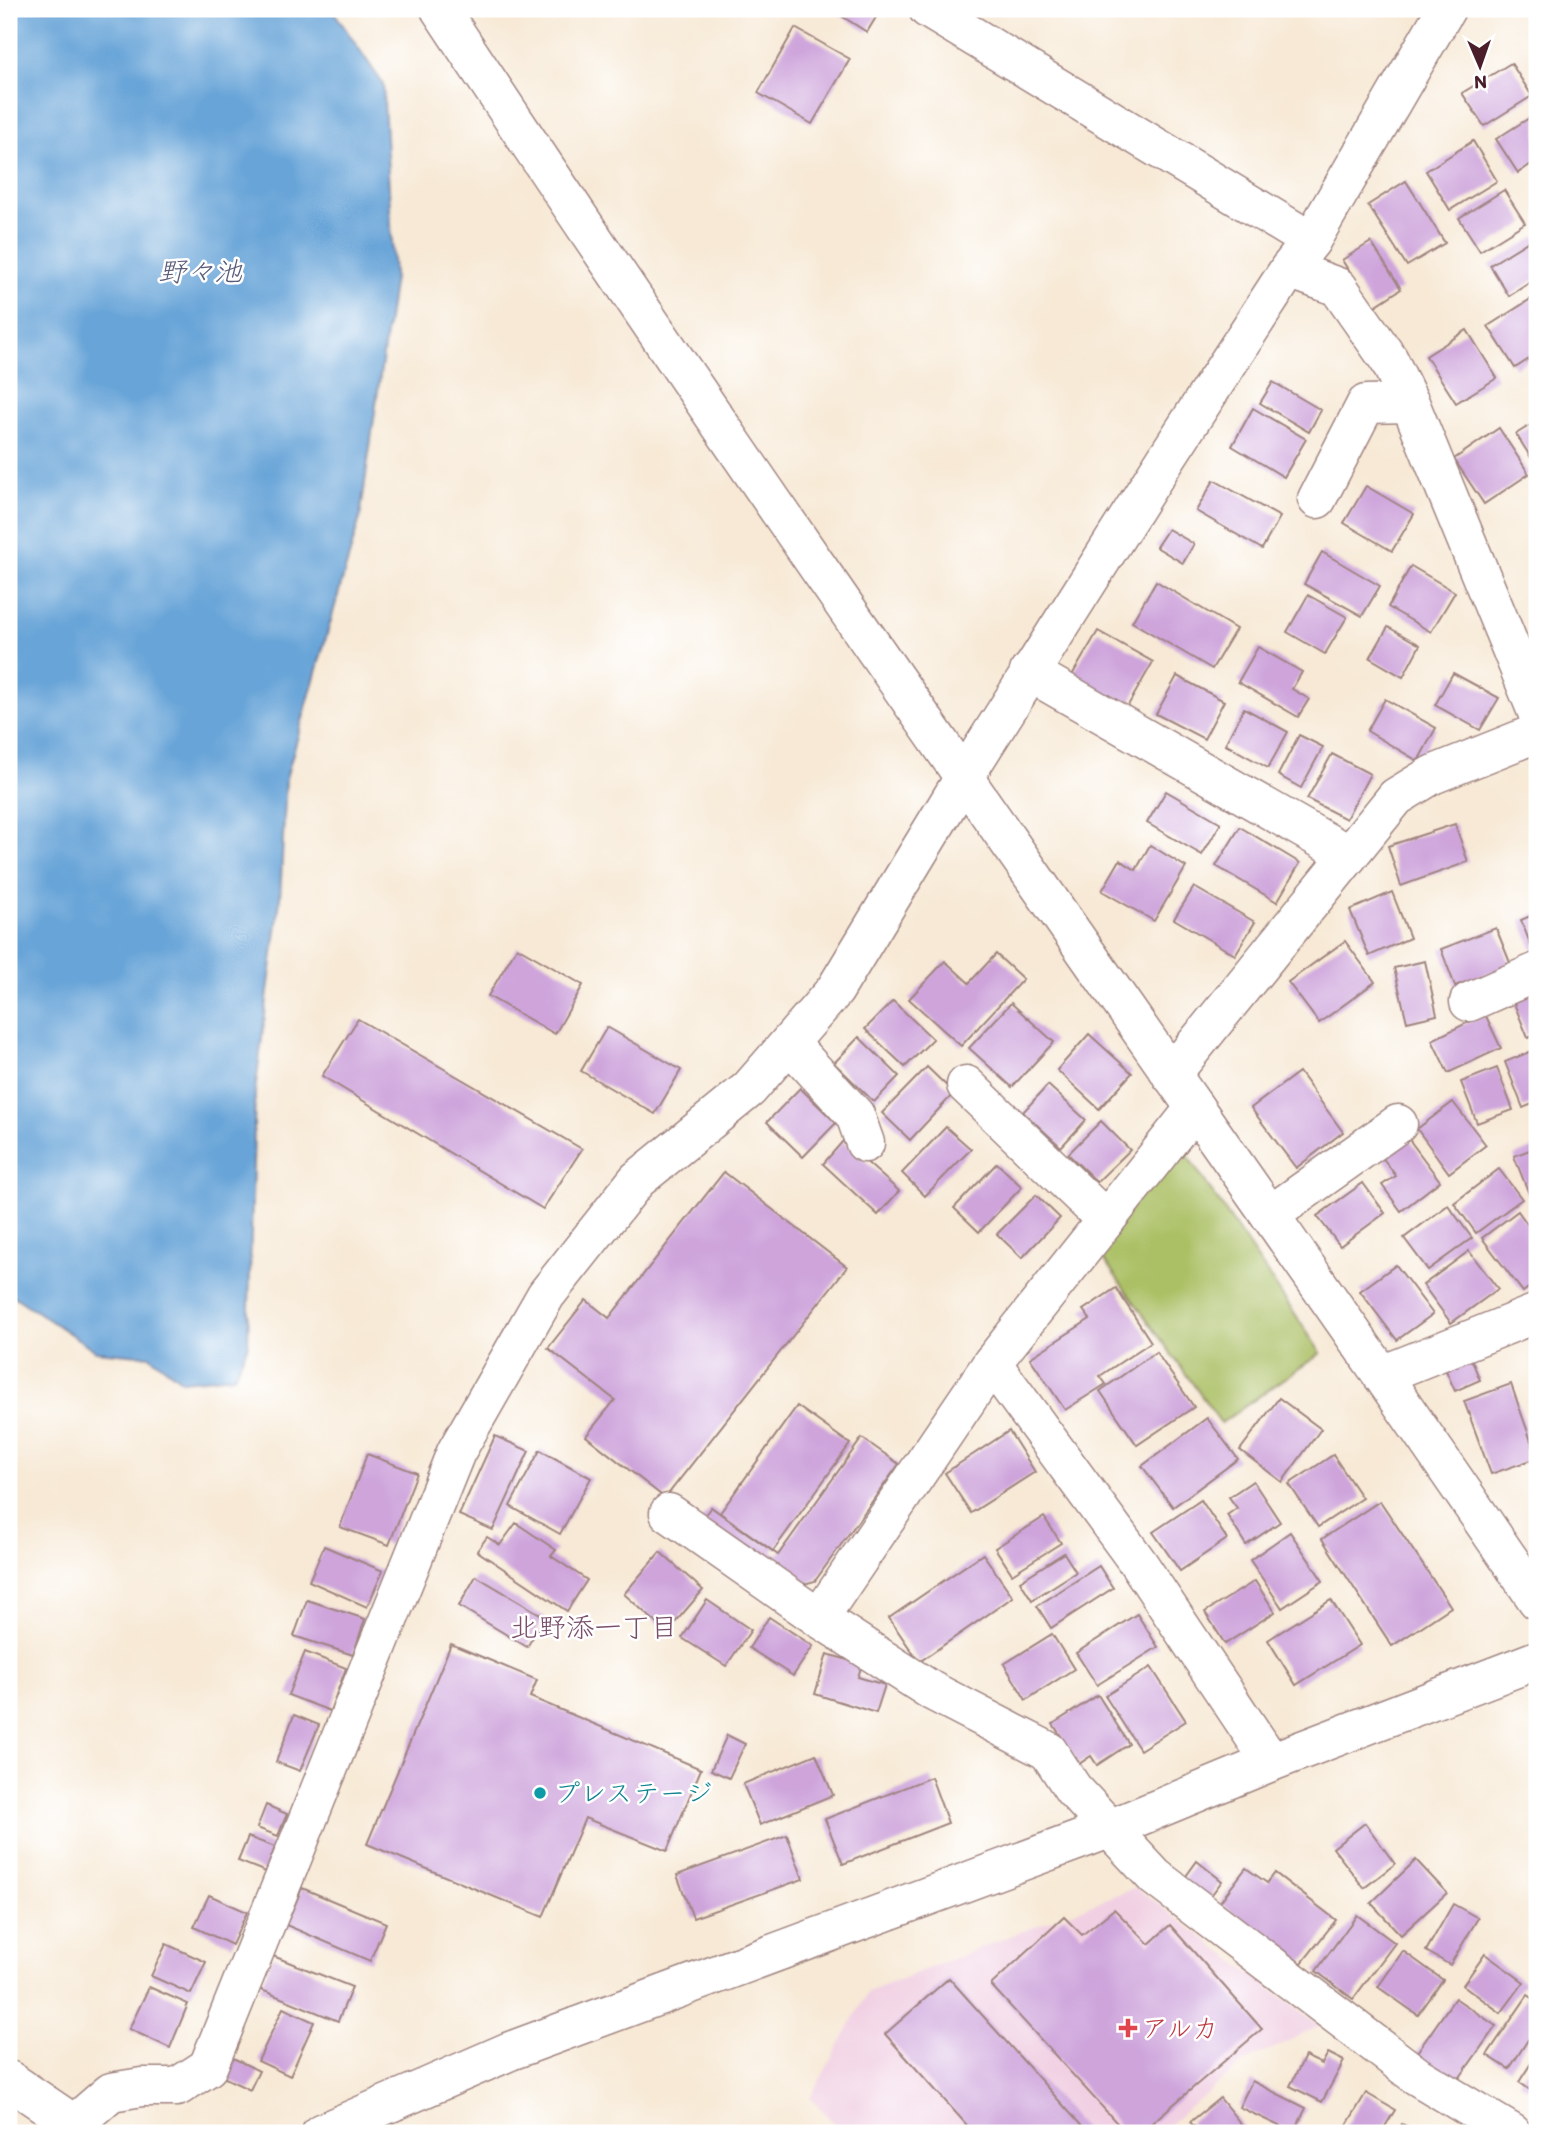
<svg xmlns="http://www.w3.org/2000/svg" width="1546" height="2142" viewBox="0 0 1546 2142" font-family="Itim,'Klee One',sans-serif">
<rect width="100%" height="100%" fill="#fff"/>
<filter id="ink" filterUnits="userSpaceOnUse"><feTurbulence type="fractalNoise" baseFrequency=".0143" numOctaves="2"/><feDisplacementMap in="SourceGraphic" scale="14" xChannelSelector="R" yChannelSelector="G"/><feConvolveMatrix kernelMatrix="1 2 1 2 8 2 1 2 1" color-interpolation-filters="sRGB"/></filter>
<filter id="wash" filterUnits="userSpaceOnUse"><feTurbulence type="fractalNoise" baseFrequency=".00686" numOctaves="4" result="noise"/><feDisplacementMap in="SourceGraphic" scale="28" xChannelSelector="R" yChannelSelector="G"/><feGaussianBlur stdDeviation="1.57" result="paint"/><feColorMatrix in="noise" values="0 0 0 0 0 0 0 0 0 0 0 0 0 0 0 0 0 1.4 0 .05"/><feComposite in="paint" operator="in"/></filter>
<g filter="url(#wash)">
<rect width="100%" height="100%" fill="#f7e9d5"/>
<polygon fill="#f1d0e3" points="1136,1887 1320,2026 1243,2063 1159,2133 844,2133 810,2098 868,1992"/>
<polygon fill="#abc065" stroke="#7a7048" stroke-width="2" points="1185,1152 1321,1353 1221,1423 1099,1253 1168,1153"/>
<polygon fill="#68a4d8" stroke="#596282" stroke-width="2" points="9,9 332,9 383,84 394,277 360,518 286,778 280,900 255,1092 248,1345 234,1376 182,1381 150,1356 96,1351 9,1293"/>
<g id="blocks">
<g fill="#cea4db">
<polygon points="844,9 881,9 867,32 840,15"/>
<polygon points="795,28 850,59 812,124 758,93"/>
<polygon points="1511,63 1532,96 1484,126 1462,93"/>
<polygon points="1537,113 1537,160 1518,173 1496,139"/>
<polygon points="1473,141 1497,181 1450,210 1426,171"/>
<polygon points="1406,181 1445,243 1407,266 1368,205"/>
<polygon points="1504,190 1525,223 1480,251 1459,218"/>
<polygon points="1537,236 1537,278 1509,296 1490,265"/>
<polygon points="1371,242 1401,289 1372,308 1342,260"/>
<polygon points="1534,297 1537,302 1537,354 1515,368 1488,326"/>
<polygon points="1467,330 1497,378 1456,403 1426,356"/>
<polygon points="1273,382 1321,410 1309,432 1260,403"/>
<polygon points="1253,408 1306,439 1284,477 1232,446"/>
<polygon points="1537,421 1537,467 1516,434"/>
<polygon points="1499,428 1529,474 1484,504 1454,459"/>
<polygon points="1214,480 1280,517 1262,549 1196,511"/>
<polygon points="1366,486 1414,514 1392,551 1344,523"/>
<polygon points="1168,529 1194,544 1183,563 1156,547"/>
<polygon points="1322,552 1380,586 1362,616 1304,584"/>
<polygon points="1411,566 1455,592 1431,632 1388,607"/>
<polygon points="1156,581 1236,629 1212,669 1132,622"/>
<polygon points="1308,595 1347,617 1325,654 1287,632"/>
<polygon points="1388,627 1420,645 1403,677 1370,658"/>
<polygon points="1098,631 1153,662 1126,709 1071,677"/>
<polygon points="1258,647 1302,672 1292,689 1309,699 1298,717 1238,682"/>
<polygon points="1453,673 1499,698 1480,730 1435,705"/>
<polygon points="1177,676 1224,701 1204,739 1156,714"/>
<polygon points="1385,699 1436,728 1418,761 1367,731"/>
<polygon points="1244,708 1288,732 1268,768 1225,744"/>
<polygon points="1299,735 1323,747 1301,788 1278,775"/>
<polygon points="1332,754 1370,774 1346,819 1307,799"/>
<polygon points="1166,791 1221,823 1202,855 1147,823"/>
<polygon points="1455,824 1468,862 1401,886 1388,846"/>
<polygon points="1240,827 1300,863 1277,902 1216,866"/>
<polygon points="1150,845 1186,867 1154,921 1102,891 1120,860 1136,870"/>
<polygon points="1194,887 1255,922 1235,955 1174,919"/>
<polygon points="1392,892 1410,938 1369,956 1350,910"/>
<polygon points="1537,913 1537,955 1535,956 1521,920"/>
<polygon points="1496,928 1511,965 1455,986 1441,949"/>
<polygon points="1345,941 1375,982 1319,1023 1288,982"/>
<polygon points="517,947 583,985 555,1034 488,996"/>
<polygon points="996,954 1023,979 961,1046 909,999 945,961 969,983"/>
<polygon points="1425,961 1437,1015 1407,1022 1394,968"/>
<polygon points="1537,992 1537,1035 1528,1038 1513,1001"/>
<polygon points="893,1001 933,1039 905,1067 865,1029"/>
<polygon points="1011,1003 1054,1042 1012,1087 969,1048"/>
<polygon points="1485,1014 1501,1048 1448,1073 1432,1040"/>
<polygon points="358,1019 582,1149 543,1209 322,1076"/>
<polygon points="607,1027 681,1070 655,1114 581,1071"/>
<polygon points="1089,1034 1132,1073 1099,1109 1057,1070"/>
<polygon points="859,1037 899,1076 874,1102 834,1063"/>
<polygon points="1537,1049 1537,1102 1523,1108 1505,1062"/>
<polygon points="927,1067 954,1093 910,1140 882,1113"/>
<polygon points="1497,1068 1513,1110 1477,1123 1461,1082"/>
<polygon points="1299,1072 1343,1132 1296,1168 1251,1108"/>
<polygon points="1048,1085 1086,1120 1061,1147 1023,1112"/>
<polygon points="800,1088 836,1123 803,1157 767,1122"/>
<polygon points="1453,1102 1486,1145 1449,1173 1417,1129"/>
<polygon points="1101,1121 1130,1150 1097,1182 1068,1154"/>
<polygon points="946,1127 971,1149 925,1196 902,1173"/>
<polygon points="1405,1134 1440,1181 1401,1211 1382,1185 1396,1176 1379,1153"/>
<polygon points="843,1141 899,1191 878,1215 823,1164"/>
<polygon points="1537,1147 1537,1214 1514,1156"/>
<polygon points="997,1163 1022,1187 979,1232 954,1208"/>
<polygon points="1499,1169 1522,1199 1476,1233 1454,1203"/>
<polygon points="724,1172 847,1267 665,1498 586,1436 615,1400 548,1348 586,1300 609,1318"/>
<polygon points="1363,1183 1385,1213 1340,1246 1317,1216"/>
<polygon points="1036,1195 1060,1218 1022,1258 997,1234"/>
<polygon points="1448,1205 1472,1238 1428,1270 1404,1238"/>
<polygon points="1518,1211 1537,1238 1537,1281 1523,1292 1482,1238"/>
<polygon points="1469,1251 1498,1289 1451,1323 1423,1285"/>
<polygon points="1396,1265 1433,1314 1397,1340 1360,1291"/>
<polygon points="1116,1288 1151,1342 1100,1376 1106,1384 1065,1410 1030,1358 1090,1319 1083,1310"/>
<polygon points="1156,1352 1194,1407 1137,1445 1100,1391"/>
<polygon points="1470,1356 1480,1380 1455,1391 1444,1366"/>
<polygon points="1511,1384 1537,1458 1491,1474 1464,1401"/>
<polygon points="1279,1398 1321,1429 1282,1482 1240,1450"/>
<polygon points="797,1406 850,1444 773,1551 720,1513"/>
<polygon points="1207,1418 1238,1459 1173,1507 1142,1466"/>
<polygon points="1009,1431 1035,1472 971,1513 945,1473"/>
<polygon points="495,1436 529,1451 493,1530 459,1515"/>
<polygon points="862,1438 899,1464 815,1581 797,1586 701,1520 711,1507 778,1555"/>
<polygon points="540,1450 591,1478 560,1534 510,1506"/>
<polygon points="367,1454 417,1473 389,1545 340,1527"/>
<polygon points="1333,1455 1362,1498 1318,1527 1289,1484"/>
<polygon points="1253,1481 1280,1522 1246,1545 1227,1515 1237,1508 1229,1497"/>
<polygon points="1201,1500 1227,1539 1180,1571 1153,1532"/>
<polygon points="1380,1501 1451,1607 1392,1646 1322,1539"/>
<polygon points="1044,1517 1061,1543 1012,1574 995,1548"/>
<polygon points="516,1523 556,1550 551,1556 587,1580 567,1611 477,1551 487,1537 500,1545"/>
<polygon points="1290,1532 1323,1581 1282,1608 1250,1560"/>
<polygon points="324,1546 383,1571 367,1607 309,1581"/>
<polygon points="660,1552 703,1590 667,1632 624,1594"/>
<polygon points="1064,1553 1076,1572 1032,1600 1020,1581"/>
<polygon points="983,1554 1013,1597 919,1662 889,1618"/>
<polygon points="1099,1566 1113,1588 1051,1628 1037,1606"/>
<polygon points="476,1576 545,1617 527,1647 459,1606"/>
<polygon points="1255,1581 1275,1612 1225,1644 1205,1612"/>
<polygon points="307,1600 365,1619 353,1655 294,1636"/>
<polygon points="707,1600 751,1630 726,1666 682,1638"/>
<polygon points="1331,1600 1360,1645 1296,1685 1268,1640"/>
<polygon points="1137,1614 1158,1647 1097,1685 1076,1653"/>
<polygon points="769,1617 813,1646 793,1676 749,1648"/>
<polygon points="1052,1634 1074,1669 1026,1700 1004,1664"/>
<polygon points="451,1644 537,1680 530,1697 701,1769 667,1851 585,1818 543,1917 367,1844"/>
<polygon points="305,1652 346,1668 330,1711 288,1695"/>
<polygon points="827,1654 862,1664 858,1677 885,1685 876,1713 815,1694"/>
<polygon points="1151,1667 1186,1721 1140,1750 1105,1696"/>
<polygon points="1098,1695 1129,1744 1097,1765 1091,1756 1079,1764 1053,1724"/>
<polygon points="294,1715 319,1725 300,1771 276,1762"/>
<polygon points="727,1735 745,1744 729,1778 711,1770"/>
<polygon points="816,1754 833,1795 760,1825 743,1784"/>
<polygon points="931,1777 948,1823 843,1864 825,1819"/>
<polygon points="266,1805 287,1814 278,1836 257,1828"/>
<polygon points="1365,1823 1395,1864 1364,1888 1333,1848"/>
<polygon points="787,1835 803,1879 693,1918 677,1875"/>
<polygon points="248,1837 275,1847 266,1872 238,1861"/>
<polygon points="1416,1860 1447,1893 1401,1935 1371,1903"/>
<polygon points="1197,1861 1222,1881 1206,1902 1181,1883"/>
<polygon points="1246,1868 1267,1883 1275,1873 1336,1920 1301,1964 1220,1902"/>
<polygon points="302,1888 386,1923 370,1961 286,1925"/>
<polygon points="209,1895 247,1912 232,1945 194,1927"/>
<polygon points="1453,1904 1478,1918 1450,1965 1426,1951"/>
<polygon points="1114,1909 1149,1944 1170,1925 1262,2029 1140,2133 1126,2133 991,1985 1064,1917 1082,1935"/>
<polygon points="1357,1915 1395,1943 1353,1999 1316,1971"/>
<polygon points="166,1944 206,1962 191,1994 151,1976"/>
<polygon points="1403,1951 1443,1980 1418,2015 1378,1987"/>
<polygon points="1485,1954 1524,1982 1501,2013 1463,1985"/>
<polygon points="273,1956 352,1987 338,2021 259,1989"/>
<polygon points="949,1978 1088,2133 974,2133 885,2034"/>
<polygon points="149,1987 188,2004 170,2048 129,2029"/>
<polygon points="1528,1995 1537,2001 1537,2026 1509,2069 1487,2055"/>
<polygon points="1455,1998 1496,2026 1453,2087 1413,2058"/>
<polygon points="283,2008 314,2022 290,2076 258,2061"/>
<polygon points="1328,2053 1344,2061 1322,2102 1290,2086 1305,2056 1322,2064"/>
<polygon points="1537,2054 1537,2095 1519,2082"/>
<polygon points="233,2058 259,2071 250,2090 223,2077"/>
<polygon points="1252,2081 1306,2108 1294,2133 1239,2107"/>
<polygon points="1366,2093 1395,2110 1381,2133 1342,2133"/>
<polygon points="1220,2098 1248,2133 1200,2133 1190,2122"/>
<polygon points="1402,2124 1420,2133 1397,2133"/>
</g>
</g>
</g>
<g filter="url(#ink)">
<use href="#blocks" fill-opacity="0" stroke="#a08480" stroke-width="2"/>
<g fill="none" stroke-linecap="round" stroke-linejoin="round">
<g stroke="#a08480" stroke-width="41">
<g id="street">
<polyline points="928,9 1311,241"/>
<polyline points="1289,269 1338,287 1389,360 1410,403 1537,712"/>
<polyline points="1317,499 1366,404 1410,403"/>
<polyline points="1029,672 1349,855"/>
<polyline points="1469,1002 1537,972"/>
<polyline points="789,1043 855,1115 865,1143"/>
<polyline points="1171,1075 1396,797 1432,775 1537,733"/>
<polyline points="966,1085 1106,1220"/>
<polyline points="1270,1215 1398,1124"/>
<polyline points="992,1363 1195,1108"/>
<polyline points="1382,1375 1537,1313"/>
<polyline points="669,1513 819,1618"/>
<polyline points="1271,1762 1139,1564 992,1363 819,1618 932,1691 1048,1751 1073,1789 1155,1877 1417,2076 1512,2133"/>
<polyline points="9,2080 74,2124 80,2133"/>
<polyline points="74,2124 111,2092 142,2087 177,2087 208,2067 456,1452 546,1295 637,1180 749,1089 835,990 963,779"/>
</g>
</g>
<g stroke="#a08480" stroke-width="41">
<g id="secondary">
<path d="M440,9C743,468 1062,917 1377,1368C1431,1445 1484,1523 1537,1600"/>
<polyline points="963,779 1165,460 1289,269 1311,241 1446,9"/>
<polyline points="321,2133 510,2051 1109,1829 1271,1762 1537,1660"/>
</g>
</g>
<use href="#street" stroke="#fff" stroke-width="38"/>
<use href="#secondary" stroke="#fff" stroke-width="38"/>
</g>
</g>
<circle fill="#0f9aa8" stroke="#fff" stroke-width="2.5" cx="540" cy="1793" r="7"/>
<path fill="#e0444e" stroke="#fff" stroke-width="2.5" d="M1124.5 2017.5h7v7h7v7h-7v7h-7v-7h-7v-7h7z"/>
<g text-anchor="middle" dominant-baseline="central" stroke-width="5" stroke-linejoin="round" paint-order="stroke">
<g font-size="26" fill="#0d838f" stroke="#fff" text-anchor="start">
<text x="554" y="1793">プレステージ</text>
</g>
<g font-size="26" fill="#be3a42" stroke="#fff" text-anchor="start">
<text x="1142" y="2028">アルカ</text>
</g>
<g font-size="28" font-style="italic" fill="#585b79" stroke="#fff">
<text x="200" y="271">野々池</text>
</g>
<g font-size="28" fill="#784e69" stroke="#fff">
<text x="594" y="1627">北野添一丁目</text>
</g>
</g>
<rect width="1546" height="2142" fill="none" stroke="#fff" stroke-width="35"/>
<g transform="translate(1480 66) rotate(178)" stroke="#ffffff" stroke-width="5" paint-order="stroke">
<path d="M0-5L12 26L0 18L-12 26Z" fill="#4a1f2b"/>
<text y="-10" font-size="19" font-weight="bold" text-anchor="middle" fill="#4a1f2b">N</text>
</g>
</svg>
